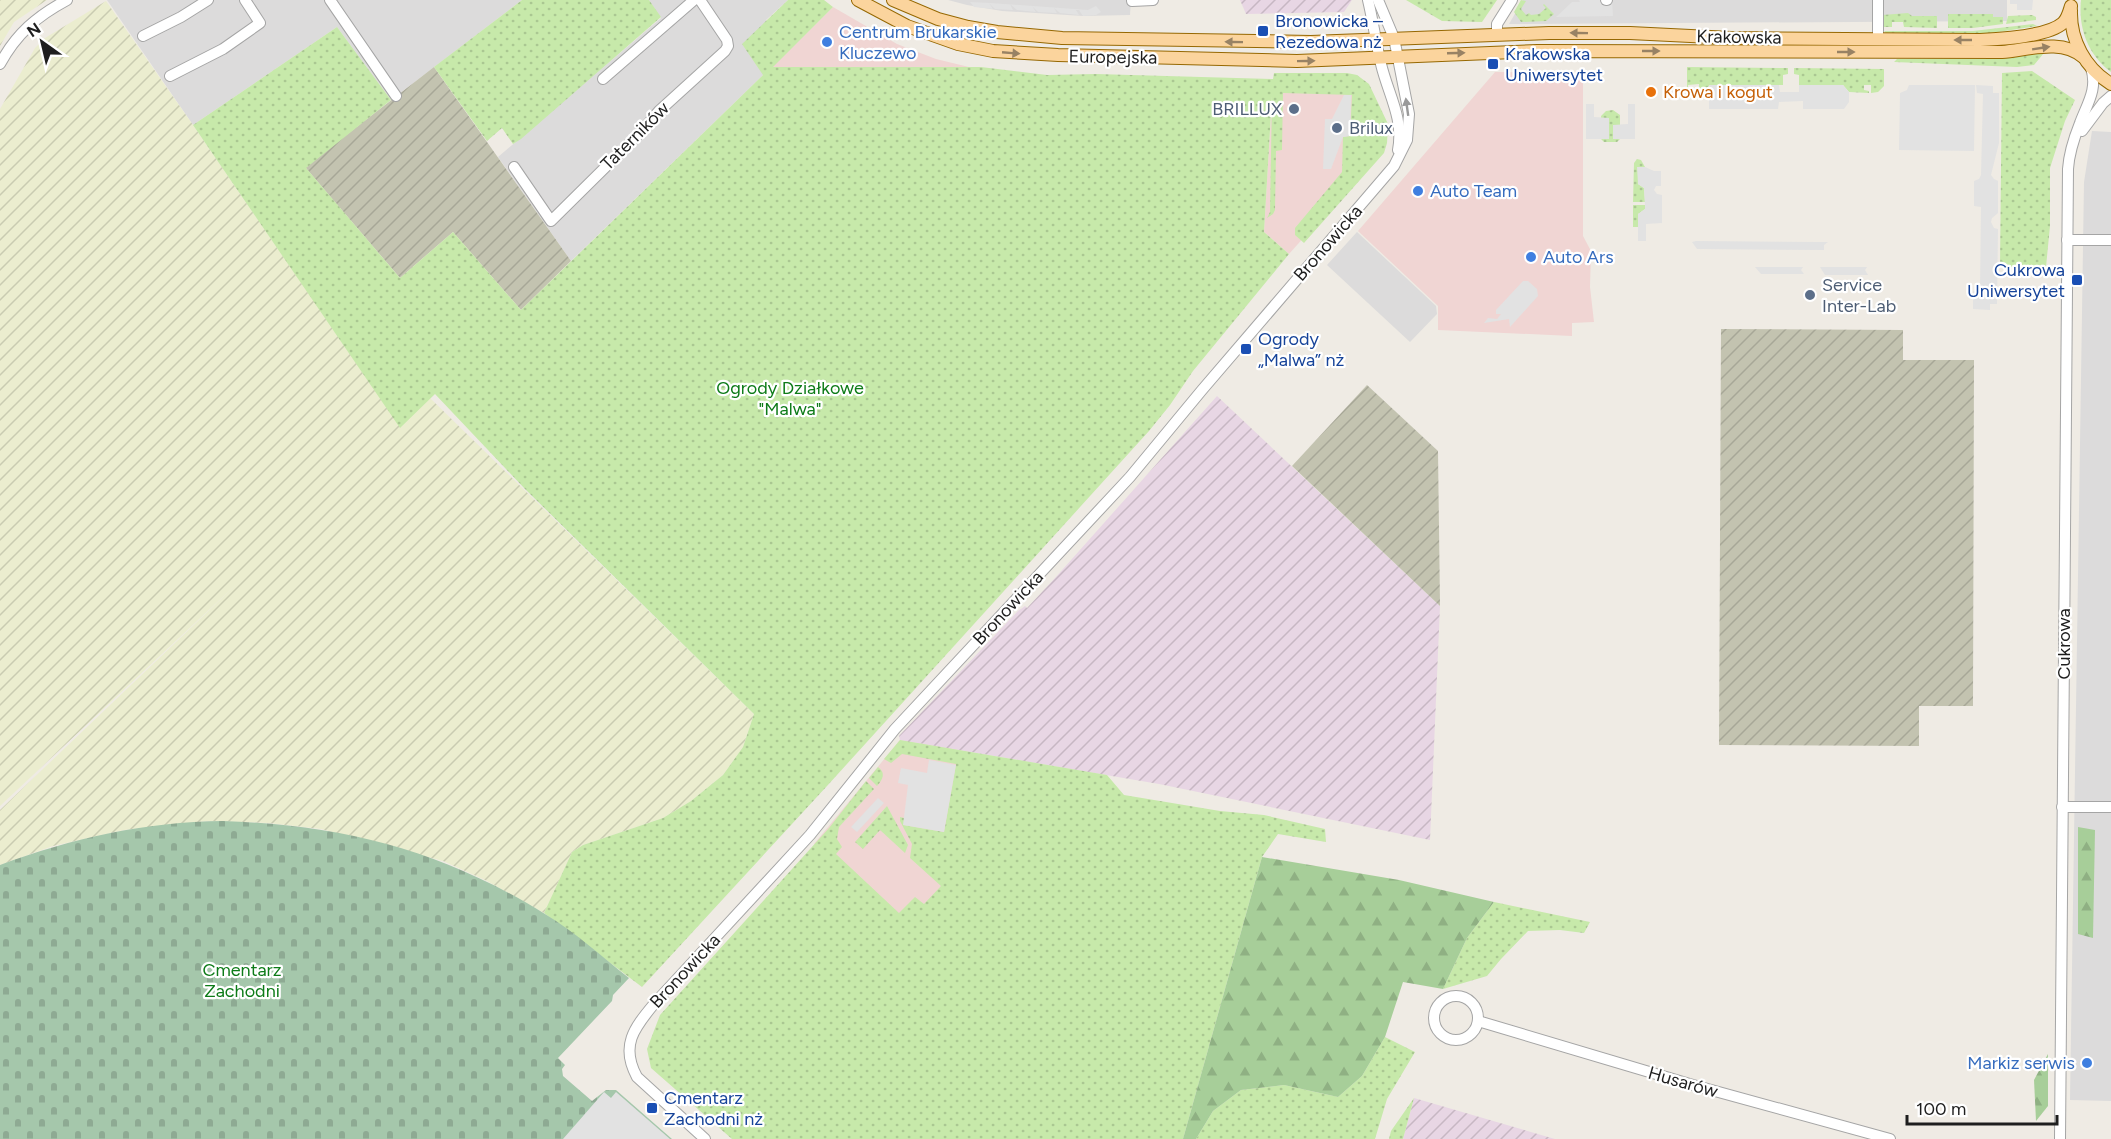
<svg xmlns="http://www.w3.org/2000/svg" width="2111" height="1139" viewBox="0 0 2111 1139" font-family="Figtree,sans-serif">
<defs>
<pattern id="industrial-furrows" width="10" height="10" patternUnits="userSpaceOnUse" patternTransform="scale(1.5)"><rect width="10" height="10" fill="#e8d6e4"/><path d="M-1 1l2-2M0 10L10 0M9 11l2-2" fill="none" stroke="#c7b7c3"/></pattern>
<pattern id="construction-furrows" width="10" height="10" patternUnits="userSpaceOnUse" patternTransform="scale(1.5)"><rect width="10" height="10" fill="#c3c3b0"/><path d="M-1 1l2-2M0 10L10 0M9 11l2-2" fill="none" stroke="#a7a797"/></pattern>
<pattern id="farmland-furrows" width="10" height="10" patternUnits="userSpaceOnUse" patternTransform="scale(1.5)"><rect width="10" height="10" fill="#ebedcf"/><path d="M-1 1l2-2M0 10L10 0M9 11l2-2" fill="none" stroke="#c9cbb1"/></pattern>
<pattern id="grass-dots" width="8" height="8" patternUnits="userSpaceOnUse" patternTransform="scale(1.5)"><rect width="8" height="8" fill="#c7e9aa"/><path d="M2 2h.1M6 6h.1" fill="none" stroke="#aac792" stroke-width="1.8" stroke-linecap="round"/></pattern>
<pattern id="forest-firs" width="22" height="20" patternUnits="userSpaceOnUse" patternTransform="scale(1.5)"><rect width="22" height="20" fill="#a7ce99"/><path d="M5 1l3.5 6h-7zM16 11l3.5 6h-7z" fill="#8fb083"/></pattern>
<pattern id="cemetery-stones" width="16" height="16" patternUnits="userSpaceOnUse" patternTransform="scale(1.5)"><rect width="16" height="16" fill="#a5c7ab"/><path d="M2 7V4a2 2 0 0 1 4 0v3zM10 15v-3a2 2 0 0 1 4 0v3z" fill="#8eaa93"/></pattern>
</defs>
<rect width="100%" height="100%" fill="#efebe4"/>
<g fill="#dcdbdb">
<polygon points="107,0 522,0 391,100 337,27 193,125"/>
<polygon points="649,0 788,0 766,20 763,75 571,261 498,157 661,18"/>
<polygon points="948,0 1131,0 1130,15 1083,16 1002,11 967,5"/>
<polygon points="1523,0 2007,0 2007,21 1509,24"/>
<polygon points="2092,131 2111,132 2111,1101 2070,1100 2084,182"/>
<polygon points="1357,232 1436,306 1437,314 1410,342 1327,265"/>
</g>
<g fill="#f0d5d3">
<polygon points="833,7 897,44 936,59 969,67 772,67"/>
<polygon points="1495,72 1583,73 1583,236 1591,251 1590,287 1594,322 1572,323 1572,336 1438,330 1438,306 1358,231"/>
<polygon points="1273,79 1362,81 1384,148 1289,254 1264,232"/>
<polygon points="900,740 971,752 935,953 814,844"/>
</g>
<g fill="url(#industrial-furrows)">
<polygon points="1240,0 1352,0 1344,12 1246,14"/>
<polygon points="1217,396 1440,606 1430,840 1159,784 900,740 899,736 1018,611 1025,606 1027,608 1055,578"/>
<polygon points="1414,1098 1555,1139 1403,1139"/>
</g>
<g fill="url(#construction-furrows)">
<polygon points="434,67 571,261 521,310 453,232 400,278 305,167"/>
<polygon points="1721,329 1903,330 1903,360 1974,360 1973,706 1919,706 1919,746 1719,745"/>
<polygon points="1367,385 1438,451 1440,606 1292,466"/>
</g>
<g fill="url(#farmland-furrows)">
<polygon points="0,0 47,0 14,22 0,46"/>
<polygon points="106,1 193,125 400,427 430,398 754,714 743,747 723,775 691,801 663,818 583,845 572,852 544,913 485,880 443,861 321,829 268,823 208,821 124,830 53,846 0,865 0,810 242,579 0,806 0,109 35,48 45,38"/>
</g>
<g fill="url(#grass-dots)">
<polygon points="522,0 649,0 661,17 521,139 513,144 502,128 487,141 434,67"/>
<polygon points="788,0 824,0 833,7 773,67 981,67 1047,75 1096,74 1273,79 1274,73 1347,73 1357,75 1369,84 1388,124 1387,143 1384,153 1304,243 1295,235 1295,228 1342,172 1343,137 1350,136 1352,95 1283,93 1282,150 1276,151 1275,210 1273,214 1267,218 1270,212 1272,96 1264,232 1289,254 1193,371 1170,405 1149,431 827,786 642,987 544,913 572,852 583,845 663,818 691,801 723,775 743,747 754,714 525,489 435,394 400,428 193,125 337,27 391,100 306,168 400,278 453,232 521,310 763,75 742,44"/>
<polygon points="1406,0 1497,0 1482,22 1442,21"/>
<polygon points="1521,0 1526,1 1521,9 1526,15 1529,13 1531,15 1539,14 1546,8 1543,5 1544,4 1554,14 1546,21 1521,22 1514,12"/>
<path d="M2081,0H2111V72C2088,55 2078,28 2081,0Z"/>
<polygon points="1908,13 1912,16 1937,16 1937,28 1904,27 1903,22 1892,22 1892,27 1882,27 1882,15"/>
<polygon points="1948,14 1993,14 1993,17 2003,17 2003,24 1973,28 1948,28"/>
<polygon points="2032,15 2036,17 2036,20 2006,24 2008,16"/>
<polygon points="2033,24 2037,26 1985,34 1886,33 1884,31 1973,31"/>
<polygon points="2044,53 2034,65 2017,67 1894,62 1897,59 2000,59"/>
<polygon points="1687,67 1788,68 1788,74 1783,75 1783,85 1710,85 1703,93 1691,93 1691,90 1699,90 1699,84 1688,85 1688,91 1687,89"/>
<polygon points="1794,68 1884,69 1884,86 1878,92 1871,93 1871,85 1864,85 1864,90 1869,91 1869,93 1849,92 1843,85 1799,85 1799,75 1794,74"/>
<polygon points="2032,71 2075,100 2065,121 2050,168 2050,226 2046,267 2000,267 2002,73"/>
<polygon points="1613,110 1620,115 1620,125 1613,139 1620,139 1617,142 1604,142 1601,139 1609,138 1609,118 1601,118 1601,116 1606,111"/>
<polygon points="1637,159 1641,160 1645,167 1638,167 1638,184 1644,188 1645,202 1633,202 1634,163"/>
<polygon points="1633,205 1645,205 1645,209 1638,214 1638,227 1633,227"/>
<polygon points="900,740 1107,775 1124,795 1220,811 1264,815 1325,829 1326,842 1278,834 1262,857 1183,1139 732,1139 651,1068 647,1049 660,1015 829,828 866,781 874,789 839,827 837,839 842,847 836,854 899,913 915,897 924,904 941,886 910,858 912,844 900,821 900,817 904,818 904,825 944,832 956,764 902,754 891,763 884,759"/>
<path d="M878,767C886,773 883,779 877,786L869,778Z"/>
<polygon points="887,806 908,845 905,853 880,830 863,849 855,842"/>
<polygon points="1494,902 1590,922 1584,933 1560,930 1528,931 1501,959 1487,976 1443,989 1467,938"/>
<polygon points="1385,1037 1415,1052 1387,1099 1375,1139 1196,1139 1213,1111 1241,1090 1284,1085 1338,1097 1362,1076"/>
<polygon points="1414,1098 1403,1139 1389,1139 1391,1131"/>
</g>
<g fill="url(#forest-firs)">
<polygon points="2078,827 2095,830 2093,938 2078,934"/>
<polygon points="1262,857 1399,880 1494,902 1467,938 1443,989 1403,982 1385,1037 1362,1076 1338,1097 1284,1085 1241,1090 1213,1111 1196,1139 1183,1139"/>
<polygon points="2048,1054 2048,1106 2036,1121 2034,1080"/>
</g>
<path fill="url(#cemetery-stones)" d="M223,821C342,825 442,850 545,914C575,932 601,956 629,978L613,995L612,1001L558,1058L565,1065L562,1069L563,1076L592,1101L606,1090H616L672,1139H0V865C72,838 145,822 223,821Z"/>
<g fill="#e2e2e2">
<polygon points="1579,0 1612,0 1613,16 1556,17 1572,2 1580,2"/>
<polygon points="2010,0 2033,0 2032,10 2017,10 2017,4 2010,4"/>
<polygon points="970,2 990,3 1088,10 1096,6 1101,12 1096,15 1083,16 1079,10 1076,10 1079,15 1060,13 1054,8 1057,13 1038,12 1032,6 1036,12 1017,10 1010,4 1013,10 995,9 989,3 993,9 974,7"/>
<polygon points="1709,85 1779,85 1780,92 1799,92 1799,85 1843,85 1849,92 1849,102 1844,109 1803,109 1803,101 1779,102 1778,109 1709,109"/>
<polygon points="1909,85 1975,85 1974,151 1899,150 1900,93 1907,90"/>
<polygon points="1976,85 1993,86 1993,93 1999,93 1999,143 1991,175 1994,179 1998,181 1998,213 1992,218 1991,222 1994,228 1998,229 1997,304 1990,304 1990,310 1973,309 1973,291 1980,291 1981,207 1974,206 1974,181 1979,179 1981,175 1983,94 1977,93"/>
<polygon points="1344,95 1351,95 1350,136 1343,137 1331,169 1323,169 1325,119 1332,119"/>
<polygon points="1586,104 1594,104 1594,117 1609,118 1609,139 1586,139"/>
<polygon points="1628,104 1635,104 1635,139 1613,139 1613,125 1628,124"/>
<polygon points="1637,167 1645,167 1654,171 1661,171 1661,186 1656,186 1654,190 1657,194 1662,195 1662,223 1646,224 1646,241 1638,241 1638,214 1645,209 1645,205 1644,188 1638,184"/>
<polygon points="1696,241 1817,242 1828,242 1824,245 1824,250 1697,249 1692,242"/>
<polygon points="1755,267 1803,267 1801,270 1804,274 1761,274"/>
<polygon points="1820,267 1867,267 1865,270 1868,275 1825,275"/>
<polygon points="1523,281 1528,281 1537,289 1538,296 1510,327 1509,319 1484,323 1488,318 1497,319 1501,314 1496,314 1496,310"/>
<polygon points="929,760 956,765 944,832 903,825 908,785 898,783 901,768 927,773"/>
<polygon points="878,798 884,803 857,832 851,827"/>
<polygon points="604,1092 611,1098 616,1092 670,1139 563,1139"/>
</g>
<g fill="none" stroke-linecap="round" stroke-linejoin="round">
<g stroke="#a5a5a5" stroke-width="12">
<g id="minor">
<polyline points="330,0 396,96"/>
<path d="M1368,0C1373,21 1376,43 1381,64C1388,94 1404,118 1398,150"/>
<polyline points="1606,0 1607,0"/>
<polyline points="1878,0 1878,39"/>
<polyline points="1132,1 1153,0"/>
<polyline points="1497,34 1497,24 1512,0"/>
<polyline points="143,36 181,17 208,0"/>
<path d="M0,64C16,34 37,16 67,0"/>
<polyline points="170,76 223,49 260,23 245,0"/>
<polyline points="603,79 694,0"/>
<polyline points="2082,131 2103,103 2111,96"/>
<polyline points="514,167 551,221 642,131 659,111 725,51 728,46 727,40 700,0"/>
<polyline points="2067,240 2111,240"/>
<polyline points="2062,807 2111,807"/>
<circle cx="1456" cy="1018" r="22"/>
<polyline points="1478,1021 1693,1085 1890,1139"/>
<path d="M705,1139L637,1077C620,1046 634,1028 654,1004L810,835L895,729L1130,477L1202,390L1394,166L1407,140L1409,114L1394,38L1378,0"/>
<path d="M2060,1139L2068,169C2069,153 2074,138 2080,123C2087,104 2098,89 2091,68"/>
</g>
</g>
<g stroke="#966802" stroke-width="14">
<g id="major">
<path d="M858,0L907,26L958,44L993,51L1058,55L1297,61L1537,51L2002,52C2028,50 2061,38 2083,57"/>
<path d="M893,0L938,19L968,27L997,32L1062,38L1311,42L1549,33H1630L1731,38L1979,40C2000,39 2047,37 2063,23C2068,18 2069,12 2071,6"/>
<path d="M2071,10C2070,40 2085,68 2111,84"/>
</g>
</g>
<use href="#minor" stroke="#fff" stroke-width="10"/>
<use href="#major" stroke="#fbd49d" stroke-width="12"/>
</g>
<defs><path id="oneway-solid" d="M-6-.8H1V-3.2L6.5 0L1 3.2V.8H-6Z" transform="scale(1.5)"/></defs>
<g fill="#988264">
<use href="#oneway-solid" transform="translate(1579 33) rotate(-179)"/>
<use href="#oneway-solid" transform="translate(1963 40) rotate(-180)"/>
<use href="#oneway-solid" transform="translate(1234 42) rotate(-179)"/>
<use href="#oneway-solid" transform="translate(2041 48) rotate(-9)"/>
<use href="#oneway-solid" transform="translate(1651 51)"/>
<use href="#oneway-solid" transform="translate(1846 52)"/>
<use href="#oneway-solid" transform="translate(1011 53) rotate(5)"/>
<use href="#oneway-solid" transform="translate(1456 53) rotate(-2)"/>
<use href="#oneway-solid" transform="translate(1306 61) rotate(-1)"/>
</g>
<use fill="#9a9a9a" href="#oneway-solid" transform="translate(1407 107) rotate(-98)"/>
<g fill="#1a4fb4" stroke="#fff" stroke-width="2">
<rect x="1257" y="25" width="12" height="12" rx="3"/>
<rect x="1487" y="58" width="12" height="12" rx="3"/>
<rect x="2071" y="274" width="12" height="12" rx="3"/>
<rect x="1240" y="343" width="12" height="12" rx="3"/>
<rect x="646" y="1102" width="12" height="12" rx="3"/>
</g>
<g fill="#3f7fe0" stroke="#fff" stroke-width="2">
<circle cx="827" cy="42" r="6"/>
<circle cx="1418" cy="191" r="6"/>
<circle cx="1531" cy="257" r="6"/>
<circle cx="2087" cy="1063" r="6"/>
</g>
<circle fill="#e8710a" stroke="#fff" stroke-width="2" cx="1651" cy="92" r="6"/>
<g fill="#5c6f8a" stroke="#fff" stroke-width="2">
<circle cx="1294" cy="109" r="6"/>
<circle cx="1337" cy="128" r="6"/>
<circle cx="1810" cy="295" r="6"/>
</g>
<g text-anchor="middle" dominant-baseline="central" stroke-width="4.5" stroke-linejoin="round" paint-order="stroke">
<g font-size="18" fill="#164399" stroke="#fff" text-anchor="start">
<text x="1275" y="21">Bronowicka –<tspan x="1275" dy="21">Rezedowa nż</tspan></text>
<text x="1505" y="54">Krakowska<tspan x="1505" dy="21">Uniwersytet</tspan></text>
<text x="2065" y="270" text-anchor="end">Cukrowa<tspan x="2065" dy="21">Uniwersytet</tspan></text>
<text x="1258" y="339">Ogrody<tspan x="1258" dy="21">„Malwa” nż</tspan></text>
<text x="664" y="1098">Cmentarz<tspan x="664" dy="21">Zachodni nż</tspan></text>
</g>
<g font-size="18" fill="#366cbe" stroke="#fff" text-anchor="start">
<text x="839" y="32">Centrum Brukarskie<tspan x="839" dy="21">Kluczewo</tspan></text>
<text x="1430" y="191">Auto Team</text>
<text x="1543" y="257">Auto Ars</text>
<text x="2075" y="1063" text-anchor="end">Markiz serwis</text>
</g>
<g font-size="18" fill="#1e1e1e" stroke="#fff">
<text transform="translate(1739 37) rotate(1)">Krakowska</text>
<text transform="translate(1113 57) rotate(1)">Europejska</text>
<text transform="translate(635 136) rotate(-45)">Taterników</text>
<text transform="translate(1328 243) rotate(-49)">Bronowicka</text>
<text transform="translate(1008 608) rotate(-47)">Bronowicka</text>
<text transform="translate(2064 644) rotate(-90)">Cukrowa</text>
<text transform="translate(685 971) rotate(-47)">Bronowicka</text>
<text transform="translate(1683 1082) rotate(16)">Husarów</text>
</g>
<g font-size="18" fill="#c56008" stroke="#fff" text-anchor="start">
<text x="1663" y="92">Krowa i kogut</text>
</g>
<g font-size="18" fill="#4e5e75" stroke="#fff" text-anchor="start">
<text x="1282" y="109" text-anchor="end">BRILLUX</text>
<text x="1349" y="128">Brilux</text>
<text x="1822" y="285">Service<tspan x="1822" dy="21">Inter-Lab</tspan></text>
</g>
<g font-size="18" fill="#0d7b18" stroke="#fff">
<text x="790" y="388">Ogrody Działkowe<tspan x="790" dy="21">"Malwa"</tspan></text>
<text x="242" y="970">Cmentarz<tspan x="242" dy="21">Zachodni</tspan></text>
</g>
</g>
<g transform="translate(42 42) rotate(326)" stroke="#ffffff" stroke-width="4.5" paint-order="stroke">
<path d="M0-4.5L10 22L0 15L-10 22Z" fill="#1e1e1e"/>
<text y="-9" font-size="16" font-weight="bold" text-anchor="middle" fill="#1e1e1e">N</text>
</g>
<path d="M1907 1115v9h150v-9" fill="none" stroke="#1e1e1e" stroke-width="3"/>
<text x="1916" y="1115" font-size="18" fill="#1e1e1e" stroke="#ffffff" stroke-width="4.5" paint-order="stroke">100 m</text>
</svg>
